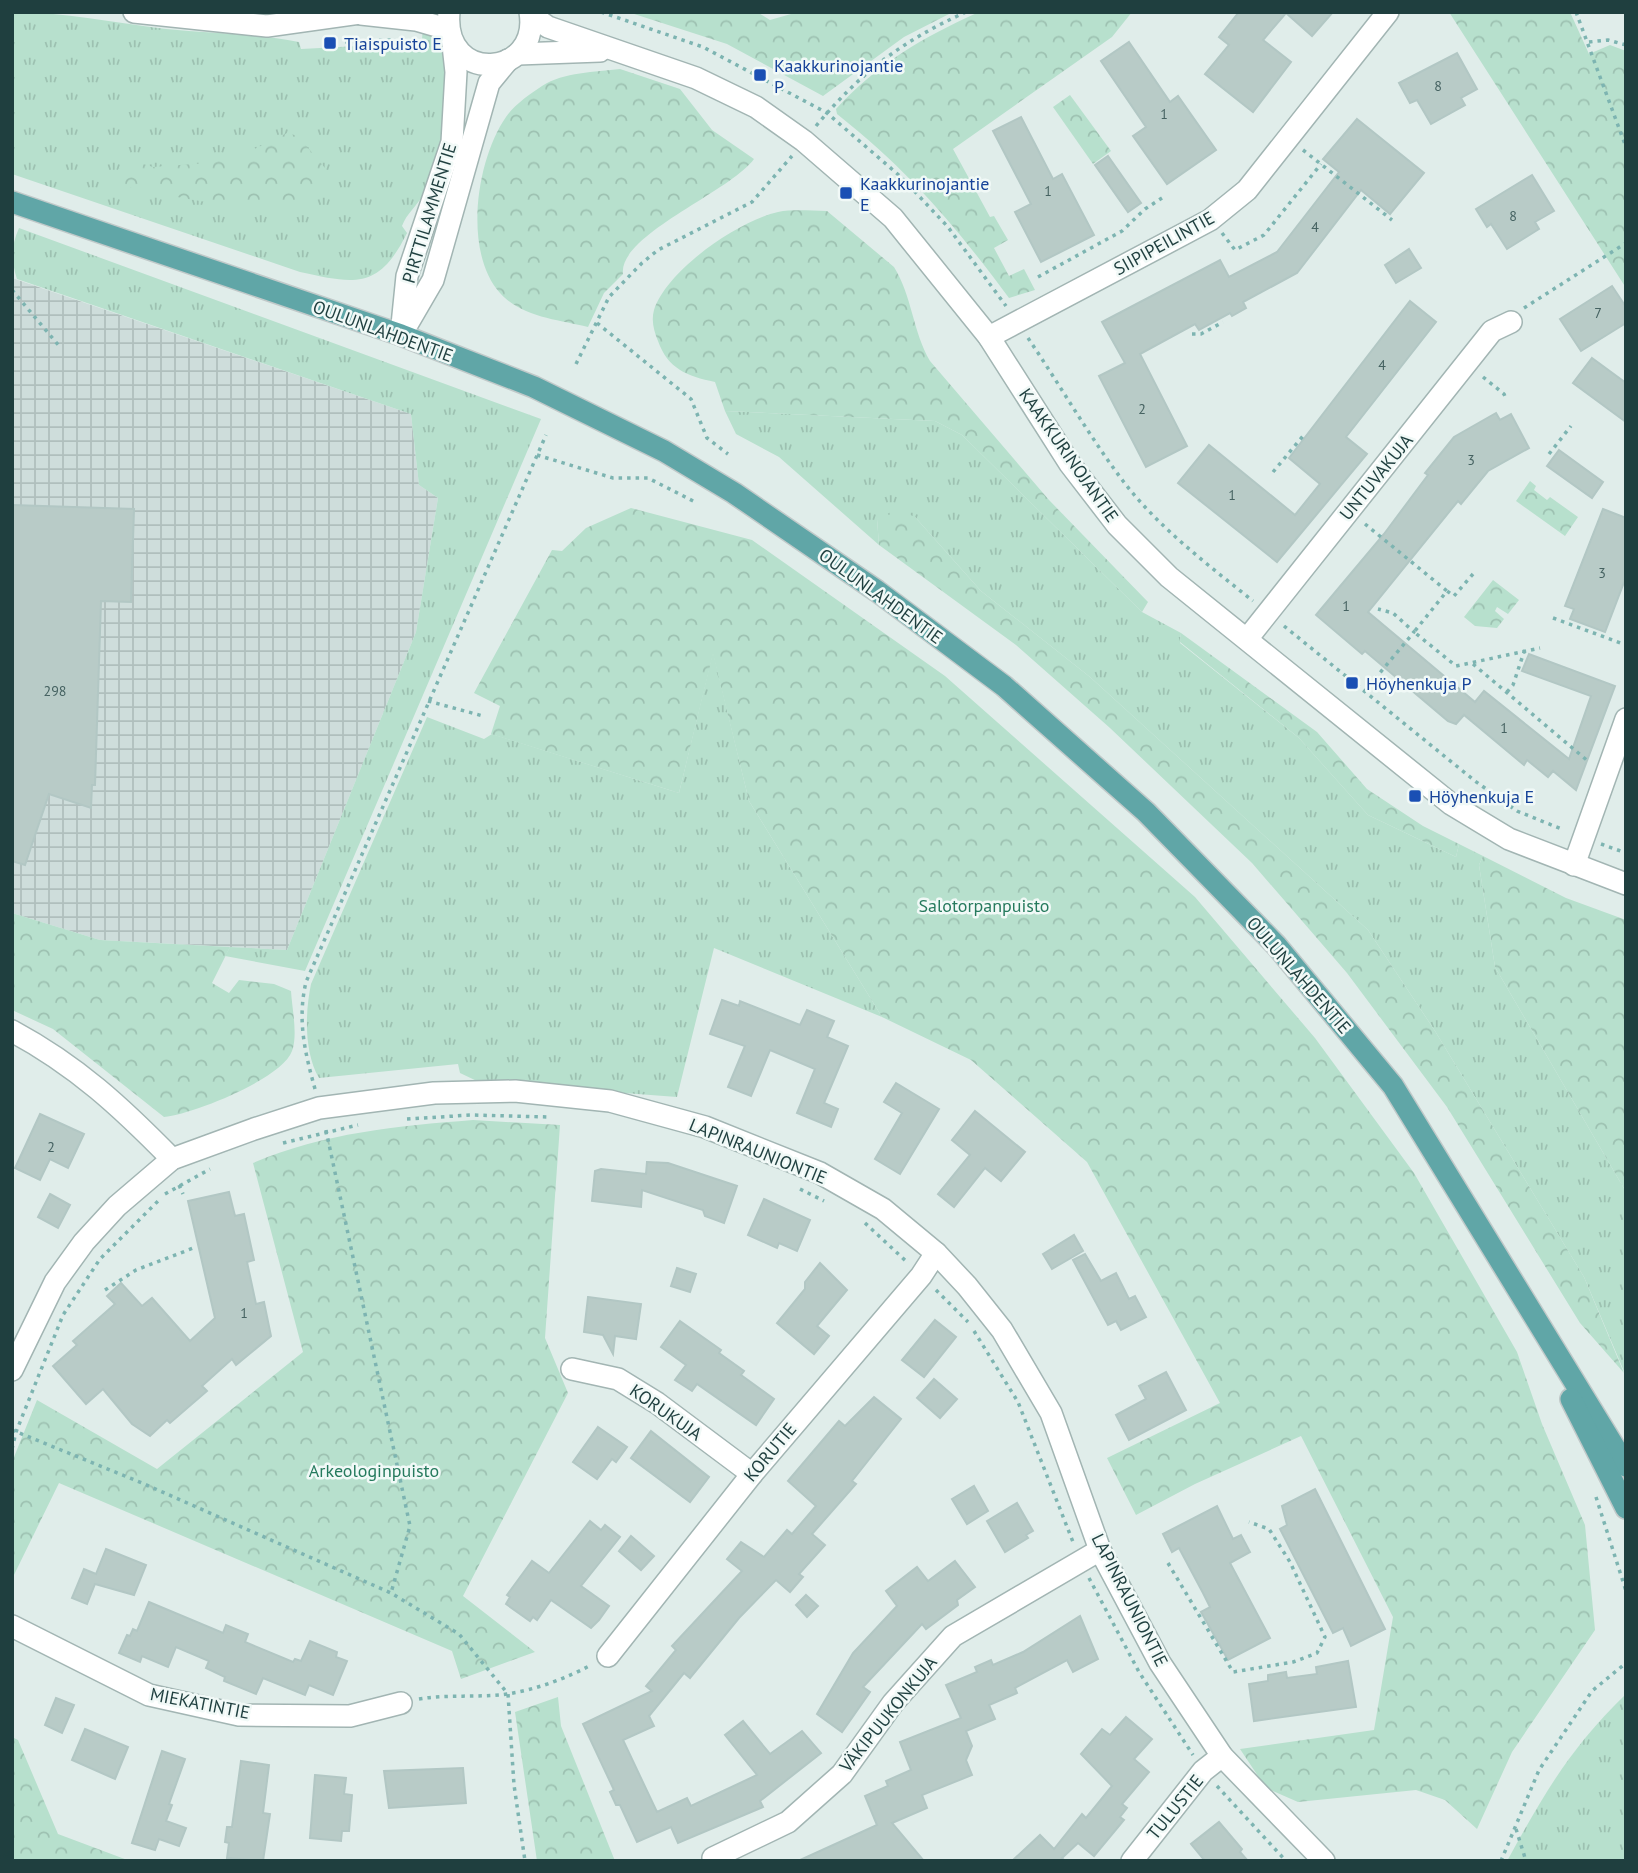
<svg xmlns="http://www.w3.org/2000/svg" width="1638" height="1873" viewBox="0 0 1638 1873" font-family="'PT Sans',sans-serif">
<defs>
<pattern id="industrial-grid" width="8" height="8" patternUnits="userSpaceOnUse" patternTransform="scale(1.75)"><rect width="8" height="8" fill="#cedddb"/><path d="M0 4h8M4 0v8" fill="none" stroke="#b0bfbd"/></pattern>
<pattern id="grass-tufts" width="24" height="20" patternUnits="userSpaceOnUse" patternTransform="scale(1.75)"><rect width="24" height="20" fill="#b7e0cd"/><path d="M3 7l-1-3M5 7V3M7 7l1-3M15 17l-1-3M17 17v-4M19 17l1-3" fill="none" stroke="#9dc1b1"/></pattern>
<pattern id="forest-crowns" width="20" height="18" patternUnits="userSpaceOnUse" patternTransform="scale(1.75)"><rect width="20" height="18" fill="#b7e0cd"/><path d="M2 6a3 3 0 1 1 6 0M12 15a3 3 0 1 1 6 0" fill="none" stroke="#9dc1b1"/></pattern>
</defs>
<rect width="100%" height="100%" fill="#e0edea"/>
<polygon fill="url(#industrial-grid)" points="12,278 411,414 419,485 438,498 416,632 287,950 100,940 12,913"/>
<g fill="url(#grass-tufts)">
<path d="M12,12C64,12 115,23 166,29C211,34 255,33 299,42L301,49L416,43L422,39L423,28C429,32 435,35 439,42C459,77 441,161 423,195C416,207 407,213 402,226L407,233C379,290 355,284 300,272L12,174Z"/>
<path d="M19,228L541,419L305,971L225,956L230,947L287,950L416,632L438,498L419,485L411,414L17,279C11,260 11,246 19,228Z"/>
<polygon points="725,411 935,421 962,435 1142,612 1181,633 1180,643 1299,738 1368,815 1456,857 1459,844 1483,856 1479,865 1495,967 1626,1192 1626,1376 1584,1277 1435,1031 1368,930 1090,677 981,591 915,517 877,519 879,545 779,457 736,434"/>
<path d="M713,652L749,801L882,1017L714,948L677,1097L479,1082L460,1073L458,1064L319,1078C304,1052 305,1013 311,984L427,717L484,739L492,734L679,793Z"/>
<path d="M1626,1694V1861H1507C1544,1794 1570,1748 1626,1694Z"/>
</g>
<g fill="url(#forest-crowns)">
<polygon points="628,12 757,12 770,20 798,12 953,12 904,37 823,96 727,44"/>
<path d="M979,12H1132L1112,37L953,149L990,217L994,216L1008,240L994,248L1009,276L1024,269L1035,290L1009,298C954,224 910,172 837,114L836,109C877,64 923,37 979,12Z"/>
<polygon points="1449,12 1570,12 1589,54 1610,45 1626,51 1626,288"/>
<path d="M620,69L680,89L712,130L754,159C730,192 618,235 623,274L604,293L588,327C559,320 521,317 500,293C463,252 476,160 506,117C513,106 531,93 542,86C564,72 595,72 620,69Z"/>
<polygon points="1070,95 1111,151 1093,164 1053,107"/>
<path d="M287,133L298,136L325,168C333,238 162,193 127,187L114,173L130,160L153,167L207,163L236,158Z"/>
<path d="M827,211L894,267C912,296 913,332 930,361L1049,500L1148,602L1142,612L962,435L935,421L725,411L715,382C687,376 668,369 658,341C654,331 651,321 654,310C667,270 738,221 778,212C793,209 812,211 827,211Z"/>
<polygon points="1530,481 1536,486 1534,490 1547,500 1550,497 1578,517 1565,536 1516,501"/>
<polygon points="631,508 752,540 945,676 1195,897 1315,1038 1414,1173 1517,1352 1542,1424 1585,1525 1595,1630 1512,1752 1477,1829 1445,1800 1416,1790 1298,1802 1266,1788 1240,1749 1374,1730 1393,1617 1301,1436 1195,1484 1136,1515 1107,1458 1220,1403 1087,1162 971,1060 882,1017 749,801 713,654 679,793 491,734 500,706 474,693 552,550 562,551 586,528"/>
<polygon points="897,509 915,517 981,591 1090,677 1368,930 1435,1031 1584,1277 1624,1373 1580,1323 1447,1107 1347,973 1252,863 1110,728 1016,645 879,545 877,519"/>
<polygon points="1493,580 1519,600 1508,614 1497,607 1495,611 1504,619 1497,628 1475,626 1464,617"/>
<polygon points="1181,633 1317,732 1367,789 1423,826 1459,844 1456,857 1368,815 1299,738 1180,642"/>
<polygon points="1483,856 1566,898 1626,920 1626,1192 1495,967 1479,865"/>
<path d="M12,913L100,940L230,947L212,983L229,993L239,980L274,984L291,991C292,1008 298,1035 292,1051C282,1079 193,1114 164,1117L53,1029L12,1010Z"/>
<path d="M473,1120L560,1125L545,1338L568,1393L463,1596L535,1652L461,1679L452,1651L59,1483L12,1579V1462L37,1400L157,1469L303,1352L253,1163C323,1133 397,1126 473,1120Z"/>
<polygon points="558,1697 561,1726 615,1861 537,1861 515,1712"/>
<polygon points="12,1737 18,1740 58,1834 130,1861 12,1861"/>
</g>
<g fill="#b8cbc7" stroke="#b2c7c4" stroke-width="2">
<polygon points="1239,12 1333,12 1312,36 1286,13 1263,40 1291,62 1253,112 1205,74 1229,45 1219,37"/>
<polygon points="1129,42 1170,102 1178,96 1216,150 1167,184 1133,136 1146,127 1101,61"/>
<polygon points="1457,53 1477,89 1461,98 1465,105 1431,124 1417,100 1410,103 1399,83"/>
<polygon points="1021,117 1053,179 1062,174 1094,235 1041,262 1015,212 1031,204 993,131"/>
<polygon points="1357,119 1424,173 1390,214 1361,190 1297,273 1243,302 1246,308 1232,316 1230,313 1199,330 1195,324 1140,354 1187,446 1146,467 1099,376 1125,363 1102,322 1220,260 1229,277 1277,252 1339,172 1323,159"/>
<polygon points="1108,156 1141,203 1128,212 1095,165"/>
<polygon points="1532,175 1554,211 1535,222 1539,229 1507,249 1491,224 1487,227 1476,209"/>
<polygon points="1409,249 1421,268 1396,283 1385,265"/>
<polygon points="1612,286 1626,307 1626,323 1581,351 1560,319"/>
<polygon points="1410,301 1436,322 1346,437 1367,454 1277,562 1178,483 1209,445 1295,515 1320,484 1289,458"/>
<polygon points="1592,358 1626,383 1626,422 1573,383"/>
<polygon points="1496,413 1500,420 1511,414 1529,448 1488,471 1461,504 1458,501 1368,612 1475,702 1484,691 1569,759 1591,696 1522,671 1529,654 1615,686 1576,790 1553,771 1548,777 1527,760 1524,765 1464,715 1456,724 1448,721 1365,651 1362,654 1316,615 1384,534 1428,475 1425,473 1454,437"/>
<polygon points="1559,450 1603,482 1592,498 1547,466"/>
<polygon points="12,505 134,509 131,602 101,601 95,785 92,785 91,808 49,794 25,865 12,861"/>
<polygon points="1603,509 1626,518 1626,577 1605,632 1570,619 1574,609 1565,606"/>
<polygon points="722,1000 739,1006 740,1001 800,1025 807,1010 834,1021 827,1037 848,1046 824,1103 838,1109 831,1127 797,1113 815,1069 770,1050 751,1096 728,1087 745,1046 710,1034"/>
<polygon points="896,1083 939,1109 900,1174 875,1159 902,1113 884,1102"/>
<polygon points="975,1111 1025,1152 1001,1181 985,1168 954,1207 938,1194 970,1155 952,1140"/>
<polygon points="40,1114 84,1134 68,1168 50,1159 40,1180 15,1168"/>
<polygon points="647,1162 668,1163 737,1186 724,1223 705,1216 703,1210 642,1190 641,1207 592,1201 595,1171 601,1169 646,1174"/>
<polygon points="229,1192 235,1216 244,1214 254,1260 247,1262 256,1304 264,1302 271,1336 236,1365 232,1359 202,1386 207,1391 170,1423 167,1420 150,1436 132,1424 103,1389 86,1404 53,1366 77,1345 73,1341 115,1304 107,1296 121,1283 142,1306 152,1298 190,1341 215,1318 188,1201"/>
<polygon points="50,1194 70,1205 58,1228 38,1217"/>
<polygon points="764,1199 810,1220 797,1251 779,1243 777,1248 748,1235"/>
<polygon points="1074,1235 1083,1251 1052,1269 1043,1254"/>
<polygon points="1085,1254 1101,1281 1116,1273 1129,1299 1135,1296 1146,1317 1121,1330 1116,1321 1108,1325 1073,1260"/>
<polygon points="820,1263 847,1290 817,1326 829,1336 814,1354 777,1323 805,1289 805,1282"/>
<polygon points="677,1268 696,1274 690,1292 671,1286"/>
<polygon points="588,1297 641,1304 636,1339 615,1336 613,1354 603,1335 584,1332"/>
<polygon points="935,1320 956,1337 924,1377 902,1360"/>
<polygon points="680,1321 721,1350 719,1353 744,1371 741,1375 774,1399 756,1425 697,1384 692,1391 675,1380 686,1365 661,1347"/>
<polygon points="1166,1372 1186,1410 1129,1440 1116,1415 1146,1399 1139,1386"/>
<polygon points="934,1379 957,1399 940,1418 917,1398"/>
<polygon points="874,1397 901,1419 852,1481 856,1484 812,1534 825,1545 799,1574 803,1577 790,1592 776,1580 739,1618 690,1678 684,1673 649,1716 654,1726 623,1740 657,1812 687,1798 691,1806 757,1775 725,1735 743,1721 770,1754 802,1731 821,1753 760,1801 763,1807 678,1843 671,1827 637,1842 620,1805 616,1805 610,1792 614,1790 583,1724 652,1691 646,1686 676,1650 672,1646 742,1571 727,1559 741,1542 764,1557 787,1530 792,1534 816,1506 788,1481 839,1421 845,1426"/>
<polygon points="598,1427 627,1447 616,1462 612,1459 597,1479 573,1462"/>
<polygon points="651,1431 709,1477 690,1502 631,1458"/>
<polygon points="974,1486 988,1511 967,1524 952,1499"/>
<polygon points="1315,1489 1385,1629 1351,1646 1343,1628 1333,1633 1280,1529 1287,1525 1282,1506"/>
<polygon points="1017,1503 1033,1531 1026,1535 1028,1538 1005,1552 987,1521"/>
<polygon points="1217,1506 1233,1539 1241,1535 1250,1552 1230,1563 1270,1638 1228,1660 1201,1612 1210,1607 1203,1593 1179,1548 1172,1552 1163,1534"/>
<polygon points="590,1521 601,1530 605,1525 620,1537 581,1586 609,1606 599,1620 591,1628 551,1600 537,1620 533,1617 530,1621 506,1604 510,1597 507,1595 532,1561 549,1573"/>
<polygon points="631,1536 654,1556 641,1570 619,1551"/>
<polygon points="106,1549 146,1565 134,1595 95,1584 87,1604 72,1598 84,1569 96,1574"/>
<polygon points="955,1561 975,1587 957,1600 958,1605 926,1629 922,1624 863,1687 870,1692 842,1732 817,1714 853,1653 897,1606 886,1591 917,1567 928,1581"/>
<polygon points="806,1595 818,1606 807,1617 796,1605"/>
<polygon points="149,1602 223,1633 226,1625 248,1634 245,1642 293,1662 295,1659 301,1661 310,1641 337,1652 336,1657 347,1661 333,1695 309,1685 305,1695 263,1678 256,1694 224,1681 225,1677 206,1668 209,1661 176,1647 168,1667 142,1656 140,1662 119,1653 127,1635 130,1636 133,1629 137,1631"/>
<polygon points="1080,1616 1098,1659 1073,1672 1067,1660 1015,1688 1017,1693 989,1705 995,1719 966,1731 972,1746 966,1760 972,1775 922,1795 927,1808 892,1823 924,1861 798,1861 877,1825 865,1796 888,1786 886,1781 911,1770 900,1742 961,1718 946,1685 977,1672 975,1667 991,1660 993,1665 1023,1652"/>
<polygon points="1348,1661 1356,1707 1254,1721 1249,1684 1268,1681 1268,1675 1286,1672 1287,1678 1317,1674 1316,1667"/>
<polygon points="56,1698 74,1705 62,1733 45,1725"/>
<polygon points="1126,1717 1152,1739 1134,1759 1149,1772 1122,1804 1127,1808 1120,1817 1124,1820 1094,1856 1078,1843 1062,1858 1065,1861 1012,1861 1040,1835 1054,1849 1082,1814 1086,1818 1112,1786 1081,1754 1102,1729 1110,1735"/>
<polygon points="85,1729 128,1747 115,1779 72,1760"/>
<polygon points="162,1751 185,1759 169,1804 172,1805 166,1821 186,1828 179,1846 159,1839 155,1850 132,1843"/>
<polygon points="241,1761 269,1765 263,1813 270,1814 263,1861 227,1858 229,1843 225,1842 227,1827 232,1827"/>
<polygon points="463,1768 466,1803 389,1808 384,1771"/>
<polygon points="315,1775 346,1778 344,1794 352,1795 349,1831 342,1831 341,1841 310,1838"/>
<polygon points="1219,1822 1242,1849 1240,1852 1248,1861 1205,1861 1191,1844"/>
</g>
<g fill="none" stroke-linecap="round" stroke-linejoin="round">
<g stroke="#a2b5b3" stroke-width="24">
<g id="minor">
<polyline points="134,12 267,26 367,12"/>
<path d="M449,12C442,86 541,78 530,12"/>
<polyline points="361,14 416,20 447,29"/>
<polyline points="531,15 548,27 696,78 756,107 804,141 893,218 989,337 1070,464 1117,525 1169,577 1451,804 1509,839 1626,884"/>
<polyline points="518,54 600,51"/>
<polyline points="402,325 407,276 452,142 456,72 453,45"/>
<polyline points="401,335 433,280 489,83 508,60"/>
<polyline points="989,337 1210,220 1247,190 1388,12"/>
<polyline points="1247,639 1492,331 1511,322"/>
<polyline points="1574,865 1626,719"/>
<path d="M12,1031C77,1066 121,1107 172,1159"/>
<polyline points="572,1369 618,1379 657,1403 752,1474"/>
<polyline points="12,1370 55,1282 84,1242 117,1206 172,1159 254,1129 319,1108 434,1093 515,1091 610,1101 705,1127 820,1173 883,1209 936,1253 967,1286 1002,1330 1051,1413 1100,1550 1160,1663 1222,1756 1324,1861"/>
<polyline points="12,1626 149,1695 239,1715 350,1716 401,1703"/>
<polyline points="608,1656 752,1474 921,1276 936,1253"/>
<polyline points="713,1858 788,1822 842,1774 893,1703 953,1636 1100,1550"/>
<polyline points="1132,1861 1203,1771 1222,1756"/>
</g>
</g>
<g stroke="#c0c9c9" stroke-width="24">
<g id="major">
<polyline points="12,202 401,335 534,387 664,451 734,493 877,591 1004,686 1146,812 1276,945 1393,1086 1626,1466"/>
<polyline points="1571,1399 1626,1508"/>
</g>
</g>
<g stroke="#7db4b1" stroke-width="3.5" stroke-dasharray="3.5 5" stroke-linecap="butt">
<polyline points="601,12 703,47 827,113 901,177 948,227 1006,306"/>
<polyline points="1576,12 1626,147"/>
<polyline points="345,42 391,40"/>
<polyline points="1589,42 1608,40 1626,45"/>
<path d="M816,126C861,72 902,41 966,12"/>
<polyline points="1303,150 1392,220"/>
<polyline points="1222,233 1235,250 1264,235 1321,164"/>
<polyline points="1038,277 1122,231 1145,209 1162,198"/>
<polyline points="12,290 60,347"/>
<polyline points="1524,308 1626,243"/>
<polyline points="597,323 691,399 707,438 728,454"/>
<polyline points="1192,334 1201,334 1223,322"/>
<path d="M1028,338C1060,385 1089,436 1123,481C1159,528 1207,564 1253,601"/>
<polyline points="576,364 609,297 642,263 658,250 752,202 792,156"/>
<polyline points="1483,377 1504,394 1506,399"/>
<polyline points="1549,454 1571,426"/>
<polyline points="537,455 613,478 648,478 697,503"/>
<polyline points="1273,472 1303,436"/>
<polyline points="1365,524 1447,591"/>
<polyline points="1473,574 1454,596 1447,591 1414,632 1456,666 1540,648"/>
<polyline points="1553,618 1626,645"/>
<polyline points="1284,626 1475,781 1517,811 1564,830"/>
<polyline points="1473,664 1589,762"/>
<polyline points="1364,692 1414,632 1393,613 1378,609"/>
<polyline points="1507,692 1513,685 1525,649"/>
<polyline points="428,701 483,716"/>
<polyline points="1601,844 1626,853"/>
<path d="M315,1089C305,1053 297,1020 306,982L546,435"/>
<polyline points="407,1119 471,1115 549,1117"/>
<polyline points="326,1130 410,1526 391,1593"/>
<polyline points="283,1143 358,1125"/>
<polyline points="179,1185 183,1194"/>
<polyline points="800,1189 824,1201"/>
<polyline points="165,1194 210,1169"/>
<polyline points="865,1223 908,1263"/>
<polyline points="105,1290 136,1270 196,1247"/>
<polyline points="936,1290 968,1322"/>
<polyline points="974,1331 1018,1402 1073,1542"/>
<polyline points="12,1430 142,1483 391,1593 459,1634 508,1694 514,1785 525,1861"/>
<polyline points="12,1449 16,1432 63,1315 100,1259 160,1199"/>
<polyline points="1596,1497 1626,1591"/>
<polyline points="1168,1563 1233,1672 1293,1662 1317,1653 1325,1637 1290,1562 1269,1529 1249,1522"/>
<polyline points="1089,1578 1139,1672 1193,1755"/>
<path d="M419,1699C448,1694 478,1698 507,1694C535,1690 567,1678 591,1665"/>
<polyline points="1217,1786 1286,1861"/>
<polyline points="1516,1829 1526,1861"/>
<polyline points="1501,1861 1539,1770 1592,1691 1626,1663"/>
</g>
<use href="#minor" stroke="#fff" stroke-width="21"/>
<use href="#major" stroke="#60a6a7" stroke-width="21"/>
</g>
<g fill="#1a4fb4" stroke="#f1f9f7" stroke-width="2.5">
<rect x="323" y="36" width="14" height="14" rx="3.5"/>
<rect x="753" y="68" width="14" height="14" rx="3.5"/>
<rect x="839" y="186" width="14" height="14" rx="3.5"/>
<rect x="1345" y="676" width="14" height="14" rx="3.5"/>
<rect x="1408" y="789" width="14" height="14" rx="3.5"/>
</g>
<g text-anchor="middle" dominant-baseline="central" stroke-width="5" stroke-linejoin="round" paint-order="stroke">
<g font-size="14" fill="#456261">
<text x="1438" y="86">8</text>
<text x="1164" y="114">1</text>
<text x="1048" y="191">1</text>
<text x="1513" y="216">8</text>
<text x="1315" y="227">4</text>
<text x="1598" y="313">7</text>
<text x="1382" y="365">4</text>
<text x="1142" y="409">2</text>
<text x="1471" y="460">3</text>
<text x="1232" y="495">1</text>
<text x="1602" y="573">3</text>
<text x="1346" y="606">1</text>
<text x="55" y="691">298</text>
<text x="1504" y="728">1</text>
<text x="51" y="1147">2</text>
<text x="244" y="1313">1</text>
</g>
<g font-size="18" fill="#164399" stroke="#f1f9f7" text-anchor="start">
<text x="344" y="43">Tiaispuisto E</text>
<text x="774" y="65">Kaakkurinojantie<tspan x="774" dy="21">P</tspan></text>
<text x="860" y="183">Kaakkurinojantie<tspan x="860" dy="21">E</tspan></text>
<text x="1366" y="683">Höyhenkuja P</text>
<text x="1429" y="796">Höyhenkuja E</text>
</g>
<g font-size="18" fill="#1f3f3f" stroke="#f1f9f7">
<text transform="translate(429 213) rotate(-73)">PIRTTILAMMENTIE</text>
<text transform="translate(1164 243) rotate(-29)">SIIPIPEILINTIE</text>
<text transform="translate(383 331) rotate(20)">OULUNLAHDENTIE</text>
<text transform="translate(1069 455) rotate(55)">KAAKKURINOJANTIE</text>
<text transform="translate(1376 477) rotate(-51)">UNTUVAKUJA</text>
<text transform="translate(881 596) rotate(36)">OULUNLAHDENTIE</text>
<text transform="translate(1299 975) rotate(49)">OULUNLAHDENTIE</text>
<text transform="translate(758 1151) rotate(22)">LAPINRAUNIONTIE</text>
<text transform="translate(666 1412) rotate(35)">KORUKUJA</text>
<text transform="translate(770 1452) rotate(-50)">KORUTIE</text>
<text transform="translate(1130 1600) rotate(63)">LAPINRAUNIONTIE</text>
<text transform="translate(200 1703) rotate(11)">MIEKATINTIE</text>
<text transform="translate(888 1714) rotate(-51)">VÄKIPUUKONKUJA</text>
<text transform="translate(1175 1807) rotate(-51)">TULUSTIE</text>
</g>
<g font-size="18" fill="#257a5d" stroke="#f1f9f7">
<text x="984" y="905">Salotorpanpuisto</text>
<text x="374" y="1470">Arkeologinpuisto</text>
</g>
</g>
<rect width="1638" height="1873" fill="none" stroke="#1f3f3f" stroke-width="28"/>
</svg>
